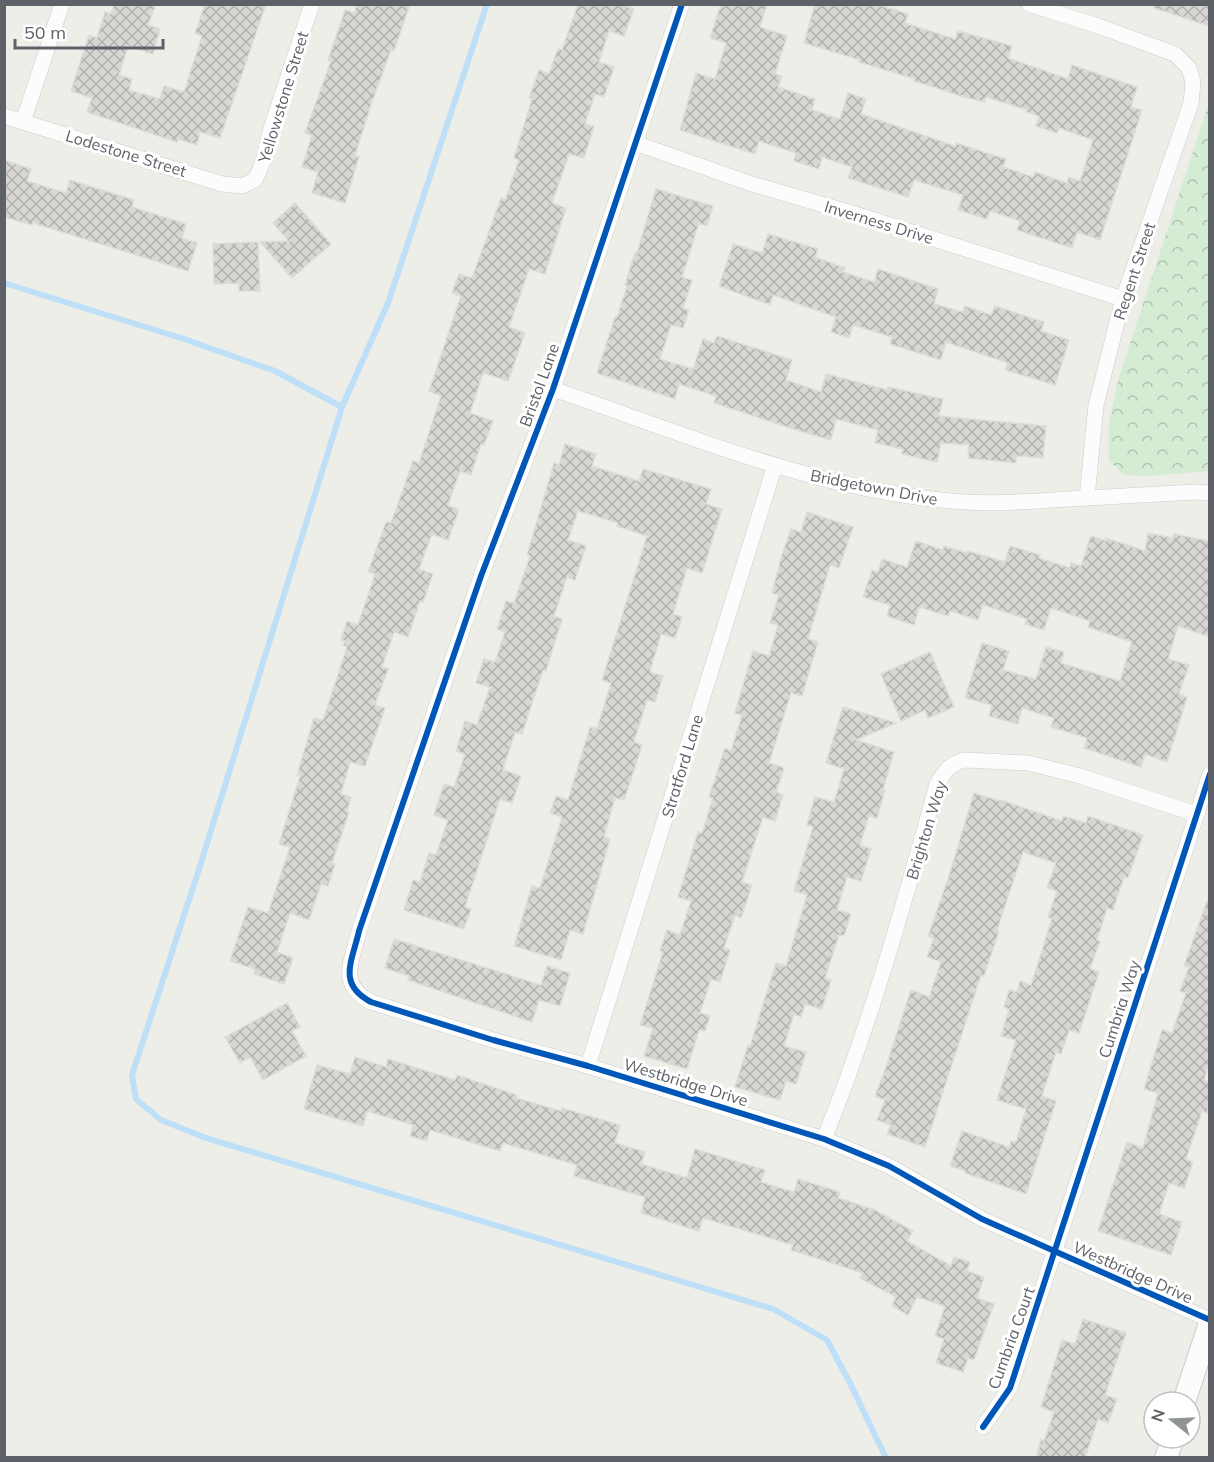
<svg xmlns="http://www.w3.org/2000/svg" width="1214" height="1462" viewBox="0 0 1214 1462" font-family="Mulish,sans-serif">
<defs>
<pattern id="park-crowns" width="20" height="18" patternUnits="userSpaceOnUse" patternTransform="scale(1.5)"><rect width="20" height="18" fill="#d5ecd4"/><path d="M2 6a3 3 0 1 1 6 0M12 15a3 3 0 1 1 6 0" fill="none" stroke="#b0c3b0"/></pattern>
<pattern id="building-cross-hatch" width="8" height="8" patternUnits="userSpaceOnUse" patternTransform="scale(1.5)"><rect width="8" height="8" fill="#d8d7d4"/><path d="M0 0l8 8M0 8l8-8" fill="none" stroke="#b2b2b0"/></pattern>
</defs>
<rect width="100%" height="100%" fill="#eeeee9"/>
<polygon fill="url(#park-crowns)" points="1209,103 1209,471 1149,476 1124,475 1109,461 1109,423 1118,380"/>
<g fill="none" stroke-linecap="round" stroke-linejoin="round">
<g stroke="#bddff8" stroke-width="6">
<polyline points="487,4 388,303 342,407 201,863 132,1075 136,1099 161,1120 206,1138 773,1309 827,1340 850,1383 886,1458"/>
<polyline points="4,283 184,339 275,371 342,407"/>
</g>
</g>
<g fill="url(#building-cross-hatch)" stroke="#dedcd8" stroke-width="1.5">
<polygon points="114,4 156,4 148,25 160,29 153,54 128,46 119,75 132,79 129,90 160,99 164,86 184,92 202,36 195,33 205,4 266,4 220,138 200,132 197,145 178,139 177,142 87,112 92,98 71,91 89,35 97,38 105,12 111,14"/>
<polygon points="357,4 410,4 394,51 391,50 371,105 355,155 359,157 345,203 312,193 318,172 302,167 312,135 305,133 331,61 328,60 345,10 354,13"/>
<polygon points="578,4 620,4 634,9 624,36 609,31 599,62 614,67 604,97 595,94 585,124 594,126 584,158 569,154 552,203 566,208 545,274 529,269 509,327 525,333 508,381 483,373 470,413 493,421 484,445 481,444 471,475 460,471 448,505 459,510 448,540 432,534 419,569 433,574 423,602 420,601 408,637 394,632 382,667 388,669 375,705 385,708 365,766 350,762 341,794 351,797 347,812 349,812 332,863 335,864 328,886 321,884 309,920 290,913 277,952 293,958 284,984 254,974 255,969 230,961 248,907 268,913 290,847 279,844 300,776 297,775 314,718 323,720 347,647 343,645 345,641 341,640 347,621 358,625 375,574 368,572 386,522 391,523 413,461 419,463 441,396 429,391 461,296 452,293 459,274 472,278 492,223 501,198 505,200 519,160 514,158 532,99 529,98 539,70 549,74 558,48 562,50"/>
<polygon points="721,4 767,4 760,27 787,36 775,74 782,76 778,87 815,99 812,110 840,119 848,93 866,99 861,114 955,146 956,143 1006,159 1003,167 1033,177 1035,172 1067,183 1069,177 1080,181 1093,140 1059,128 1057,133 1036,126 1039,116 1026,112 1027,110 986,97 985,102 964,97 914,81 915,79 859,62 860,60 804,43 815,4 876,4 908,14 905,23 955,39 958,31 1012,46 1008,58 1068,79 1072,65 1137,87 1131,107 1142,110 1100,240 1077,232 1072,248 1017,230 1020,221 990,211 987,219 958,210 963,195 914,180 908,197 848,178 852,167 822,157 819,169 794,161 796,153 759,141 755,154 680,130 696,73 715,79 726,43 710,38"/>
<polygon points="1155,4 1209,4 1209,26 1154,8"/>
<polygon points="4,160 31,169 27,181 66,193 70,180 134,200 132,207 186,224 182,238 197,243 188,271 33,223 32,225 4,217"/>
<polygon points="656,189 713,206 707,226 699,223 682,277 692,280 683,309 689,310 683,328 671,325 660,359 693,369 703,339 714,343 717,336 792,360 786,380 821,392 826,374 888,390 888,387 943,399 939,416 1046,426 1043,458 1016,456 1016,463 968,458 969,445 941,443 937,462 902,454 903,449 875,443 878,430 836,419 831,440 806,433 714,403 716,396 679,384 675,399 597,373 615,317 617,317 627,286 625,285 635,252 637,253"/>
<polygon points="295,203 331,244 292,278 260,242 289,241 273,223"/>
<polygon points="768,234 818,249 815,257 845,268 843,272 874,282 878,269 938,289 934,304 962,312 965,306 991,315 995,306 1044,322 1041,331 1069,340 1055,385 1005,370 1008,363 946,342 941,360 890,344 892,337 853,325 849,338 831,332 836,317 773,295 770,305 719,286 733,244 762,253"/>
<polygon points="258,242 260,291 239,291 239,283 214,284 213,244"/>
<polygon points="565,444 596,454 592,466 639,481 643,469 711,489 706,504 722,509 702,573 687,568 673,614 682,617 675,638 661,634 650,672 663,676 655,702 647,700 634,742 642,745 635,767 624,800 615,798 604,837 610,839 583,934 570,930 561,960 514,946 532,886 540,888 562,817 550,813 556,796 568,800 590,727 597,729 611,683 602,680 647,536 617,526 618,523 578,511 568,540 586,546 575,580 567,577 554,616 562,619 546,671 543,670 522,734 515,732 503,770 521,776 512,803 500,799 465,907 471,909 464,929 404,910 413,880 420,882 429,853 436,855 448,820 434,815 444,784 454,787 465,754 456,751 465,721 477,725 490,687 476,683 484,659 495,662 505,632 497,629 506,601 514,603 530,556 527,555 554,463 559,465"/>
<polygon points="807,512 853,527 839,568 830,565 808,639 818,642 802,696 791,693 769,763 784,768 776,792 783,795 775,821 763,817 742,882 752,885 741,918 735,915 724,948 730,950 720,982 711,979 700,1013 710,1016 705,1031 699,1030 687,1069 644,1056 653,1028 640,1025 663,952 660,951 667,930 680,935 691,901 678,897 698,832 702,833 713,798 709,797 725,748 731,751 742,715 735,713 753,651 769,656 778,625 770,623 779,595 772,593 781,558 791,529 801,532"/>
<polygon points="1148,533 1173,538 1174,534 1209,541 1209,627 1207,636 1178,626 1168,659 1189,665 1179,694 1187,697 1167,762 1145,754 1141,767 1084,748 1087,738 1051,727 1054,718 1022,708 1018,724 989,716 992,705 965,698 982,643 1009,651 1003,670 1036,679 1046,647 1064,652 1061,663 1120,681 1132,642 1088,627 1090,621 1051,608 1044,630 1025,624 1027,619 983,605 978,620 950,611 948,616 919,607 914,625 887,616 890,605 863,597 872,570 878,572 882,559 907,567 916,541 943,550 944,546 967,553 968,551 1005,562 1010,546 1040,555 1039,558 1070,568 1071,563 1081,566 1091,536 1106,541 1106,538 1145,551"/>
<polygon points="930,652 954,707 928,718 925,710 901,721 881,674"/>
<polygon points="843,707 896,723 856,740 894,752 883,789 885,790 877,818 869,816 860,845 871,849 861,881 847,877 837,910 851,914 844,936 839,935 825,978 831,980 822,1009 805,1004 801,1017 794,1014 784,1046 806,1052 796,1084 786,1081 780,1100 735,1087 748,1045 750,1046 776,963 786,966 807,895 794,891 813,827 807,825 815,797 834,802 844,769 826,763"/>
<polygon points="974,793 1000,801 1001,800 1062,821 1063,816 1086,823 1088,816 1143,835 1128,878 1124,877 1113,910 1107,908 1097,940 1100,941 1090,969 1099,972 1079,1033 1069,1030 1061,1054 1056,1052 1042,1096 1056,1101 1026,1194 965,1173 966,1171 950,1166 962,1131 1009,1147 1011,1141 1016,1142 1026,1109 997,1100 1016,1040 1001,1036 1009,1009 1004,1007 1009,990 1017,992 1020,981 1031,985 1052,919 1048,917 1057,891 1047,888 1056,863 1023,852 997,930 999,931 984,976 981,975 925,1147 887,1134 891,1125 877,1120 885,1100 875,1096 884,1073 911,990 929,997 941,962 927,957 934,938 928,936 948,879"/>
<polygon points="1207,901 1209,901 1209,1063 1204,1080 1209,1082 1209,1104 1207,1113 1202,1111 1186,1159 1193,1162 1184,1188 1169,1183 1159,1214 1182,1222 1171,1255 1098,1231 1127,1142 1143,1148 1158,1093 1144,1089 1162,1030 1172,1033 1186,993 1180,991 1189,967 1184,966"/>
<polygon points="394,939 541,985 547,966 570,973 560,1006 539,1000 532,1022 408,980 409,976 385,968"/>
<polygon points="287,1003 300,1027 292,1031 306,1056 263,1080 250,1057 240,1063 225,1037"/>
<polygon points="355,1057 386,1067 388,1059 455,1080 457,1075 517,1095 516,1098 561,1111 562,1108 620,1125 615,1143 645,1152 641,1164 687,1178 695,1149 765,1170 761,1182 794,1192 798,1179 840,1192 838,1198 875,1210 913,1231 907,1241 951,1266 954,1257 970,1262 967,1271 984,1277 977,1298 994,1304 974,1360 968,1358 963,1372 936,1363 944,1339 935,1336 945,1306 917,1297 908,1315 892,1306 896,1297 860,1278 863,1273 791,1250 793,1245 703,1218 699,1231 641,1213 645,1197 574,1176 577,1165 503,1143 500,1151 430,1130 427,1141 410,1136 413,1125 367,1111 363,1126 304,1109 317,1065 350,1074"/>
<polygon points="1083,1319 1126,1333 1105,1395 1117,1399 1108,1423 1098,1419 1085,1458 1036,1458 1041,1440 1044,1441 1054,1412 1041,1407 1062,1340 1075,1344"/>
</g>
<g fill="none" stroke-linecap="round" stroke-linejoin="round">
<g stroke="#cbcccb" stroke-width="16">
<g id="minor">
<path d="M682,4L553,389L481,576L359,931C352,962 337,984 371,1002L493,1040L588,1066L824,1139L889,1166L982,1219L1210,1320"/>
<polyline points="1029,4 1098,26 1175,54 1189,68 1193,82 1191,103 1123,299 1096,405 1087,498"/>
<polyline points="4,116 222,184 242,186 255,180 263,162 271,128 312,4"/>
<polyline points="23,122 62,4"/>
<polyline points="635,143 752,184 855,214 1123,299"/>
<path d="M553,389C679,432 808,487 941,500C983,505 1026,502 1068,499C1111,497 1153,494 1196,492L1210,493"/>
<polyline points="588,1066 775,465"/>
<path d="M824,1139C871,1023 904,904 937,784C945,771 950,763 965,760L1028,763L1080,776L1196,814"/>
<polyline points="983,1427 1010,1388 1210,774"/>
</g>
</g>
<g stroke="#c9cbca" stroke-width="24">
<g id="secondary">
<polyline points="1184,1402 1210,1323"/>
<polyline points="1166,1458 1173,1438"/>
</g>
</g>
<use href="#minor" stroke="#fcfcfc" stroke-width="15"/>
<use href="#secondary" stroke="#fcfcfc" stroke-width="22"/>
<g stroke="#fff" stroke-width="10">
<g id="cycleway">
<path d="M682,4L553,389L481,576L359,931C352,962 337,984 371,1002L493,1040L588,1066L824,1139L889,1166L982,1219L1210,1320"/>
<polyline points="983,1427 1010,1388 1210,774"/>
</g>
</g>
<use href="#cycleway" stroke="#0057b8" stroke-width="6"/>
</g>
<g text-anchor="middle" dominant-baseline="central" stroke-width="6" stroke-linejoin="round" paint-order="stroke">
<g font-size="16" fill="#5e6268" stroke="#fff">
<text transform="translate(283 97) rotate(-73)">Yellowstone Street</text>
<text transform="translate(126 153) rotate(17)">Lodestone Street</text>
<text transform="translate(879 222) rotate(17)">Inverness Drive</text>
<text transform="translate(1134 271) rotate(-72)">Regent Street</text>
<text transform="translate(539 385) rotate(-70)">Bristol Lane</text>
<text transform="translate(874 487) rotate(11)">Bridgetown Drive</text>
<text transform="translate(682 766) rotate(-73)">Stratford Lane</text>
<text transform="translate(926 830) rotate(-73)">Brighton Way</text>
<text transform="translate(1119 1009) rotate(-72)">Cumbria Way</text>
<text transform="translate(686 1082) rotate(17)">Westbridge Drive</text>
<text transform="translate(1133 1272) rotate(24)">Westbridge Drive</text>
<text transform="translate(1011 1338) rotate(-70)">Cumbria Court</text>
</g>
</g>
<rect width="1214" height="1462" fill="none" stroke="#5e6268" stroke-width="12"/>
<g transform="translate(1172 1420) rotate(288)"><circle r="28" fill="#ffffff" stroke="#bfc0c3" stroke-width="1.5"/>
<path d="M0-4.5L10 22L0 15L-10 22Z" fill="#909395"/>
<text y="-9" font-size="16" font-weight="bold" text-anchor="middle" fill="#5e6268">N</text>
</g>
<path d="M15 39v9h148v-9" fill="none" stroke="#5e6268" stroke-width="3"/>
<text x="24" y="39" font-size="18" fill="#5e6268" stroke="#ffffff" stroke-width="4.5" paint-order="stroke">50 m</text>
</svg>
